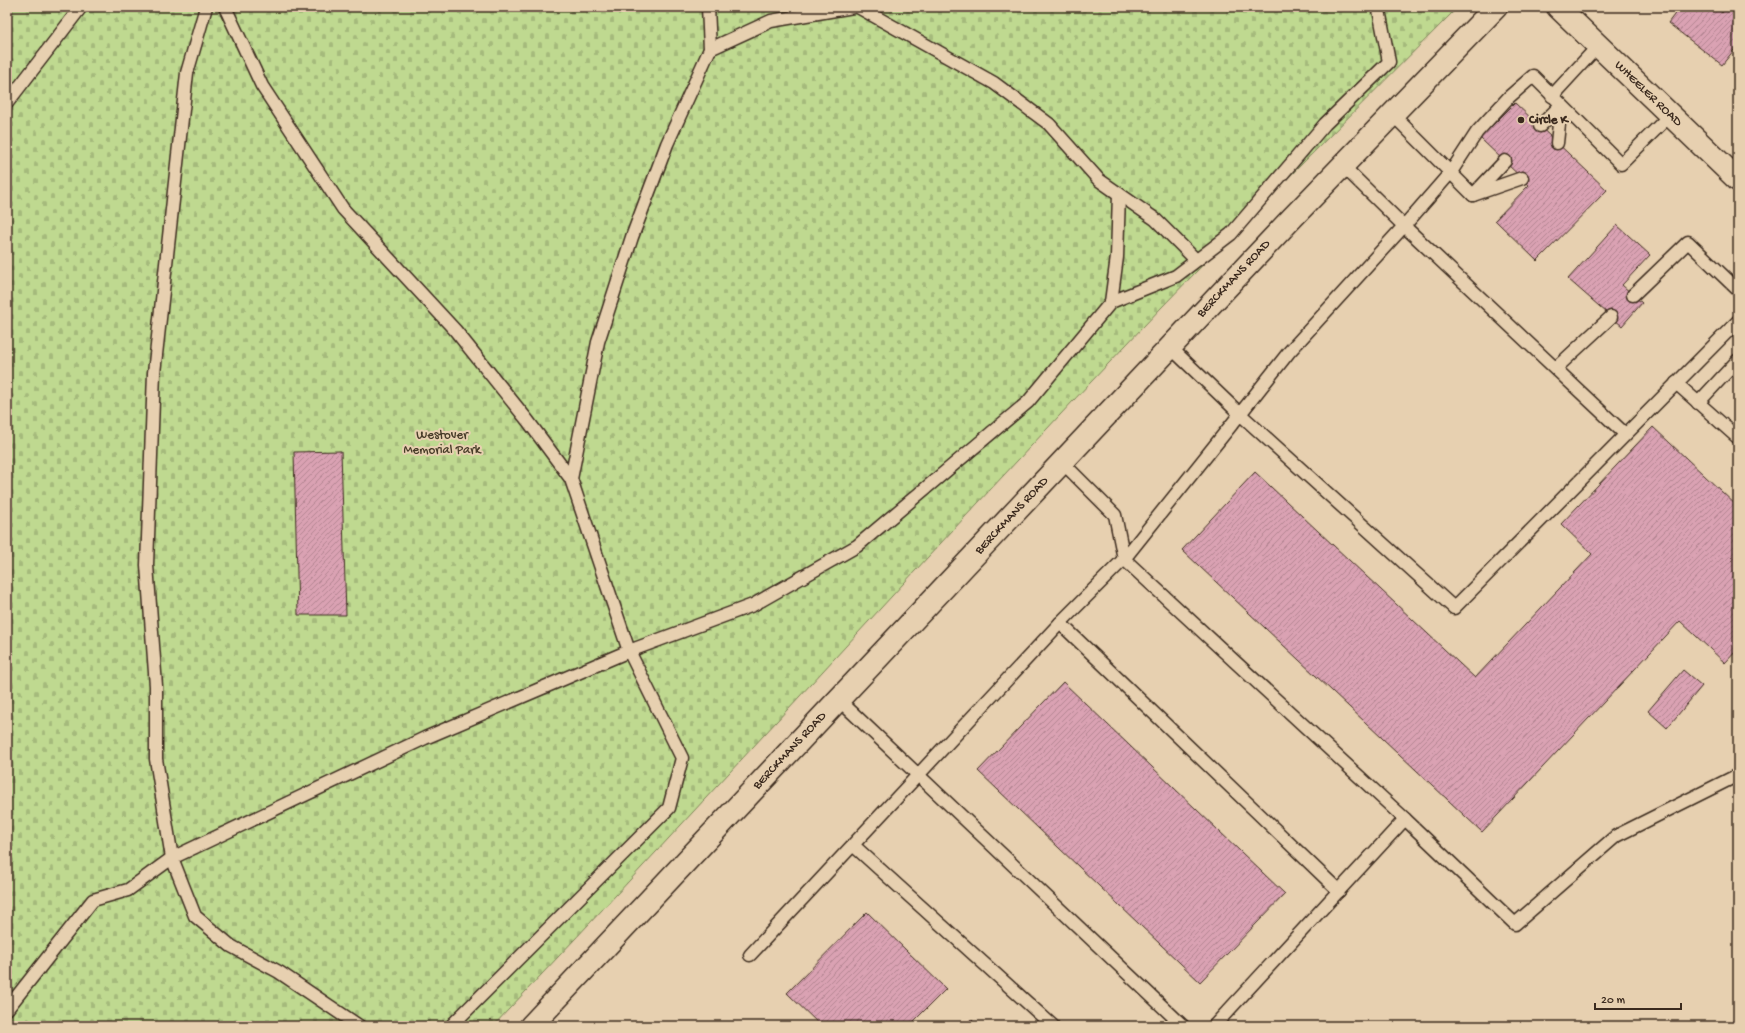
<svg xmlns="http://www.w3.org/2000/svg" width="1745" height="1033" viewBox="0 0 1745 1033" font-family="'Gochi Hand',sans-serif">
<defs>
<pattern id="cemetery-stones" width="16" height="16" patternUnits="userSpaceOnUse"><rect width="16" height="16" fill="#bfd990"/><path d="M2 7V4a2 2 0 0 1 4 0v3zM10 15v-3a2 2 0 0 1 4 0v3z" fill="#a5ba7c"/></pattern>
<pattern id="building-hatch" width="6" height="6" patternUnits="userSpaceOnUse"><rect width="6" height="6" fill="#daa2b3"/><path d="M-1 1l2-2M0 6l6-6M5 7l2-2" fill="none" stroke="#b28491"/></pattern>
</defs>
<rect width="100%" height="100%" fill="#e7d0b0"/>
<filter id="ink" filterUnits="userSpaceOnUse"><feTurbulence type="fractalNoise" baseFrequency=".025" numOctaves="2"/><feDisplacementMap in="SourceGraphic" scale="8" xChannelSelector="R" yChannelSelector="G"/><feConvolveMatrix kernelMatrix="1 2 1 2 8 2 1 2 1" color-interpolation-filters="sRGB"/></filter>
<g filter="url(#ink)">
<path fill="url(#cemetery-stones)" stroke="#7d8257" d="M7,7H1458C1359,107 1259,206 1161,308C935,545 718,789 493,1026H7Z"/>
<g fill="url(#building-hatch)" stroke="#3b2a1e">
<polygon points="1680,7 1715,7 1722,13 1727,7 1738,8 1738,45 1722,65 1668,23"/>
<polygon points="1738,78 1738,90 1732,85"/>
<polygon points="1515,103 1607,190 1537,261 1495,220 1529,185 1480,138"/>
<polygon points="1617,225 1650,255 1622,285 1642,303 1622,326 1568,279"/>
<polygon points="1653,427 1738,507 1738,649 1725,663 1680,621 1482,832 1182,550 1255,472 1475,678 1592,554 1561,524"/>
<polygon points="341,451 346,615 298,615 294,452"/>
<polygon points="1683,670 1702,686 1667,728 1648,711"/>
<polygon points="1063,682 1285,894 1200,982 978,771"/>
<polygon points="867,912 946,989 909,1026 821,1026 787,993"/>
<polygon points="971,1019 978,1026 964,1026"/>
</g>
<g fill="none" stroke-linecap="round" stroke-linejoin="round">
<g stroke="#3b2a1e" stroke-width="15">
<g id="service">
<polyline points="206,7 187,73 154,373 147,565 156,686 156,759 172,858 195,916 231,946 279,972 359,1026"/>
<polyline points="225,7 262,86 343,209 455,330 528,421 571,479 629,651 682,758 669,808 451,1026"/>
<polyline points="858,7 994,83 1049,124 1099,180 1155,219 1196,260"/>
<polyline points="710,49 771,21 853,7"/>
<polyline points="1552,96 1598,46"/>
<polyline points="7,103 81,7"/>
<polyline points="1392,114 1473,195"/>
<polyline points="1540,126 1561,105"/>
<polyline points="1557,143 1561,105"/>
<polyline points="1342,165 1404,226 1451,172 1477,132 1509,97 1533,76 1621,164 1670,115"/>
<polyline points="1475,193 1505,161"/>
<polyline points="1473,195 1522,178"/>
<polyline points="1633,295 1688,242 1738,290"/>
<polyline points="1111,302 1117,257 1119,194"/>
<polyline points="1170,347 1240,414 1289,352 1404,226 1625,434"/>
<polyline points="1556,368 1611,317"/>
<polyline points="1676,383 1738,438"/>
<polyline points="1698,403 1738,360"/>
<polyline points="1062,462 1115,515 1124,559"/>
<polyline points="571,479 598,342 632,237 667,144 710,49 708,7"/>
<polyline points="1124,559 1240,414 1454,608 1738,321"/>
<polyline points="1060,623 1339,891"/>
<polyline points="839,700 1183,1026"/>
<polyline points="1405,819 1515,924 1616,836 1738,775"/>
<polyline points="853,845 1053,1026"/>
<polyline points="750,955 1060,623 1124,559 1405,819 1214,1026"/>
<polyline points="7,1009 93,900 128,890 172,858 425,738 629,651 753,605 857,546 1028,402 1111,302 1176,276 1231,234 1325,124 1389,62 1379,10 1376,7"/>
</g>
</g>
<g stroke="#3b2a1e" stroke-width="25">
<polyline id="tertiary" points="1558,7 1738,180"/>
</g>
<g stroke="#3b2a1e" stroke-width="25">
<polyline id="secondary" points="531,1026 1292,218 1496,7"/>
</g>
<use href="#service" stroke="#e7d0b0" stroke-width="12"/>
<use href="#tertiary" stroke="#e7d0b0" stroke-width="22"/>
<use href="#secondary" stroke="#e7d0b0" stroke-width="22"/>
</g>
</g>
<circle fill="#3b2a1e" stroke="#e7d0b0" stroke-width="1.5" cx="1521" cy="120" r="4"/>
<g text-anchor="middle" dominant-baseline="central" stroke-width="4" stroke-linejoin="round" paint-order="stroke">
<g font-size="13" fill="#3b2a1e" stroke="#e7d0b0">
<text transform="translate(1648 94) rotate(44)">WHEELER ROAD</text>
<text transform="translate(1234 279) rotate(-47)">BERCKMANS ROAD</text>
<text transform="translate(1012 516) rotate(-47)">BERCKMANS ROAD</text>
<text transform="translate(790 751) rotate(-47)">BERCKMANS ROAD</text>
</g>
<g font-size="13" font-weight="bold" fill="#3b2a1e" stroke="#e7d0b0" text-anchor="start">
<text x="1529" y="120">Circle K</text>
</g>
<g font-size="13" fill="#483c29" stroke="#e7d0b0">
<text x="442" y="435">Westover<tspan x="442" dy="15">Memorial Park</tspan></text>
</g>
</g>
<rect width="1745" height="1033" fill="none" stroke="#e7d0b0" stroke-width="24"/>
<rect x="12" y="12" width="1721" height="1009" fill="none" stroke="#3b2a1e" stroke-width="1.5" filter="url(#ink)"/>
<path d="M1595 1003v6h86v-6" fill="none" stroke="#3b2a1e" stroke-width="2"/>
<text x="1601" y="1003" font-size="12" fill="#3b2a1e" stroke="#e7d0b0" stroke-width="3" paint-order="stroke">20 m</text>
</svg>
